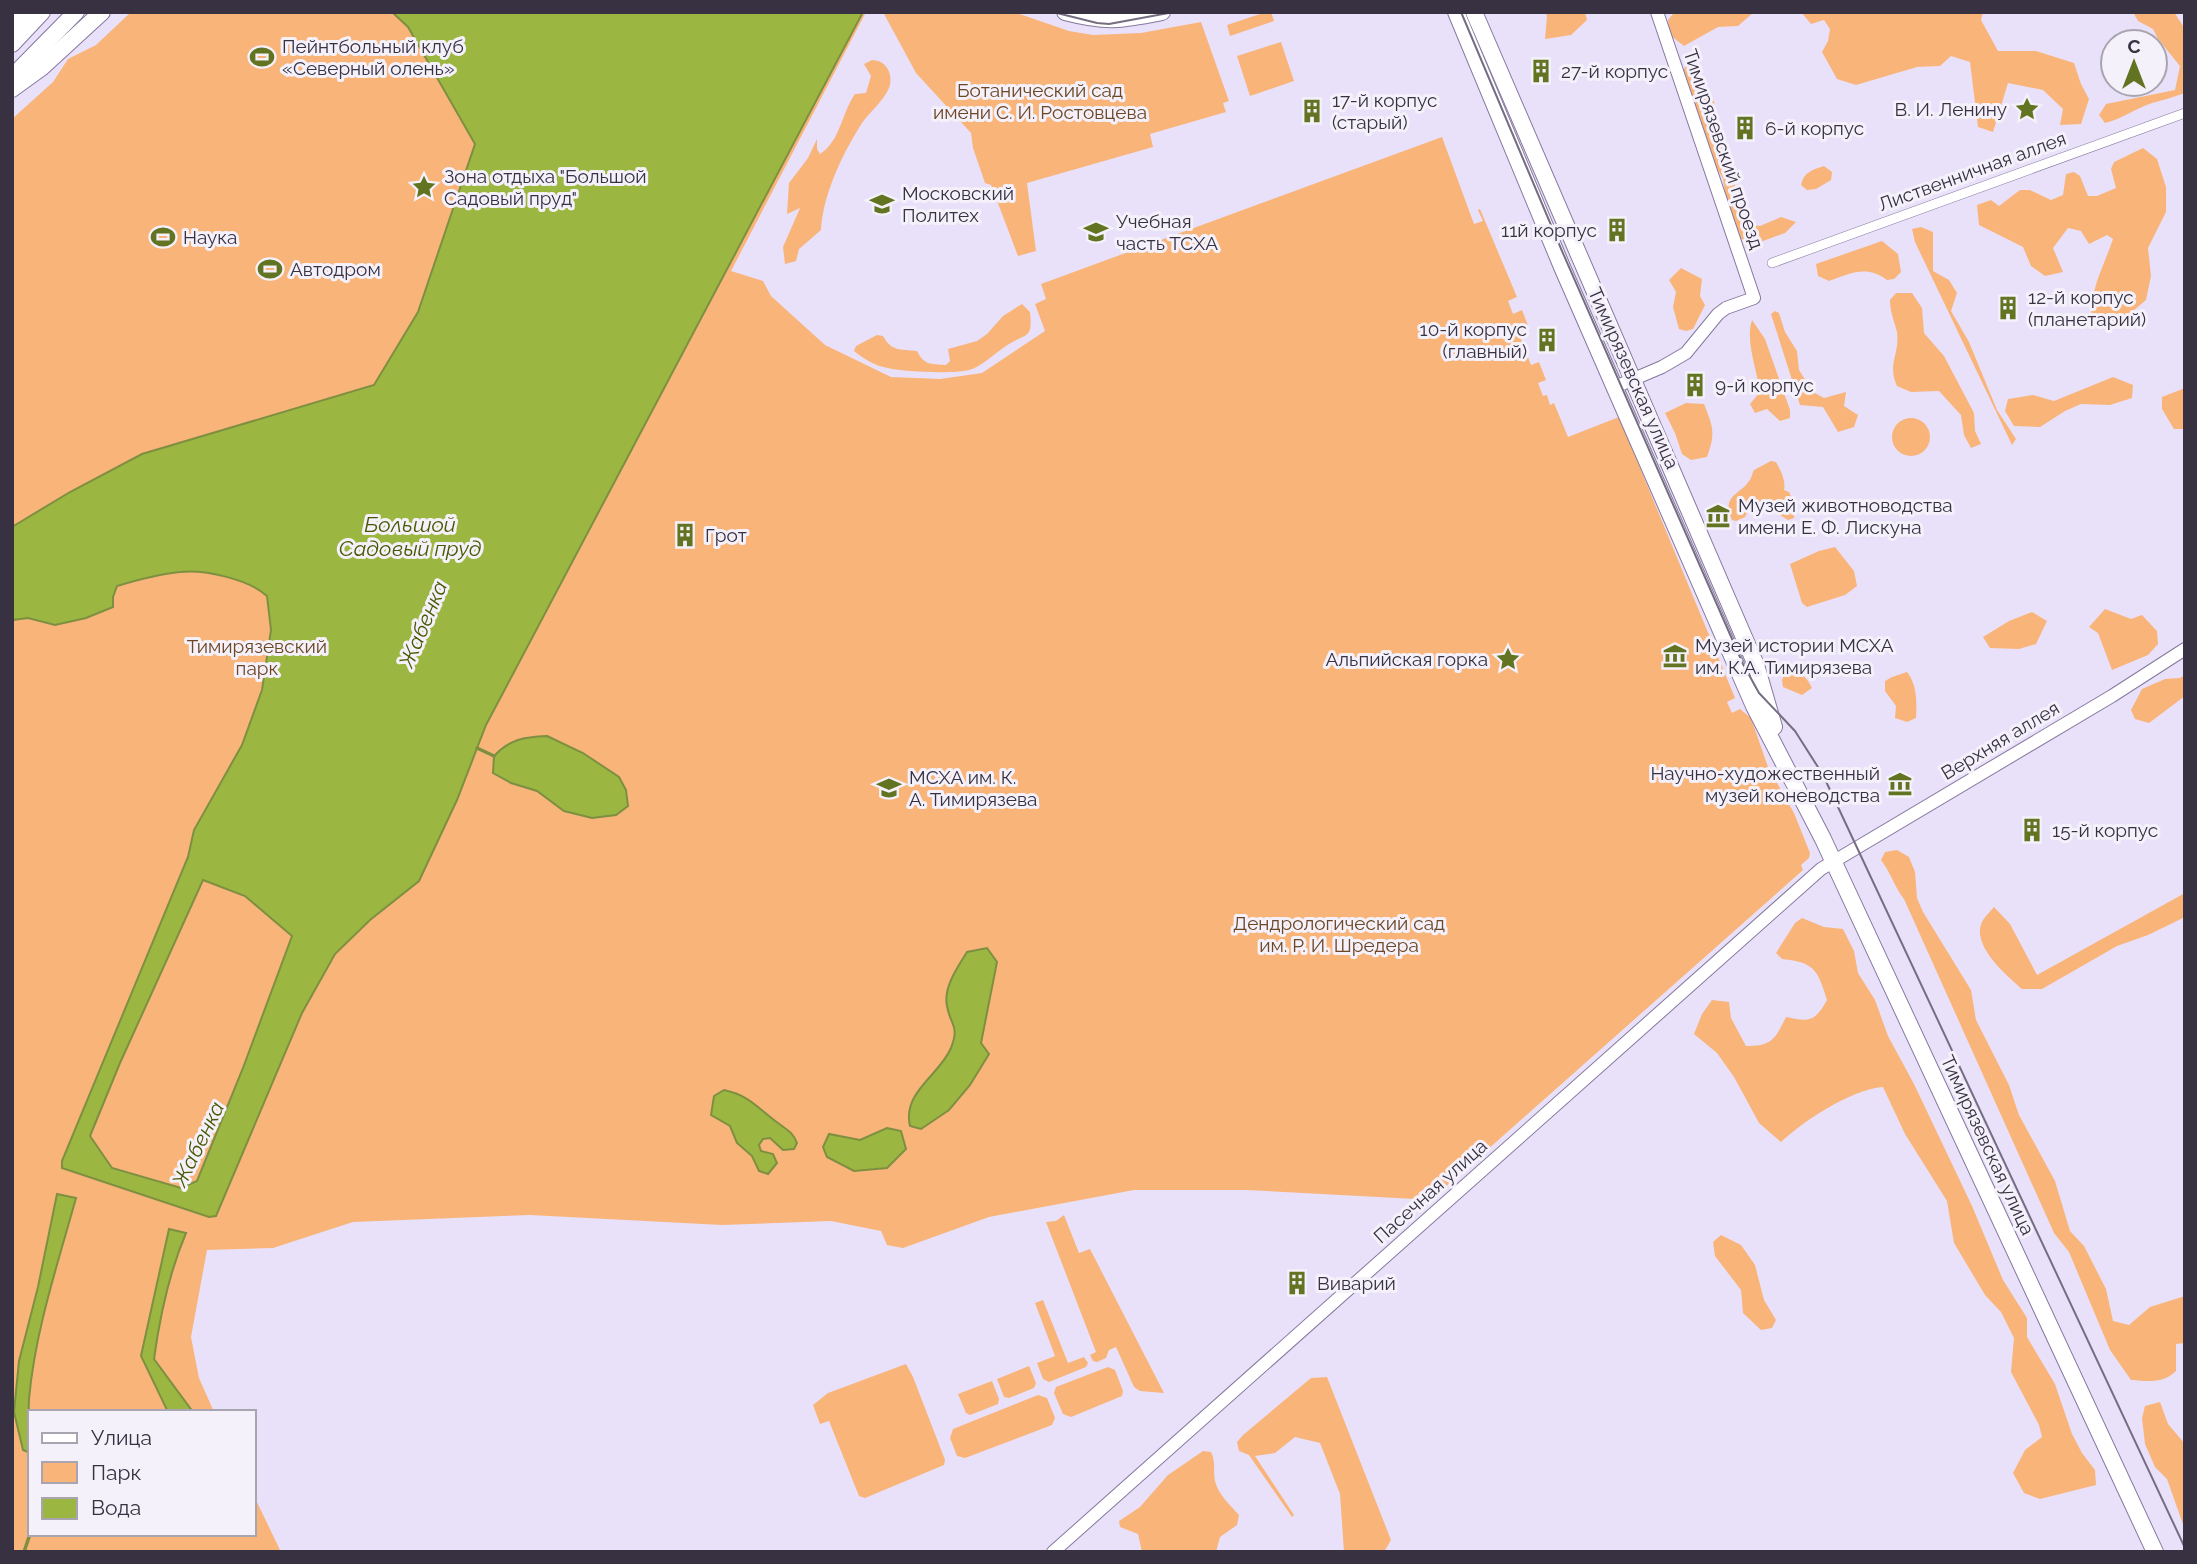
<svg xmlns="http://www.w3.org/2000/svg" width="2197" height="1564" viewBox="0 0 2197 1564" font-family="Raleway,sans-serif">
<rect width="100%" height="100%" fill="#e9e1fa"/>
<g fill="#f9b47a">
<polygon points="131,12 866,12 731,271 763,281 771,296 825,345 891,377 940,379 982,373 1045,331 1035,304 1046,299 1041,284 1442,137 1474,224 1483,221 1478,210 1480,209 1517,297 1508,301 1513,314 1522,310 1529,328 1518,332 1531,365 1539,362 1546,380 1538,383 1543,396 1547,395 1550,405 1554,403 1568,437 1619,417 1735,698 1727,702 1732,713 1740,709 1751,718 1768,767 1794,813 1810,853 1809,858 1801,865 1803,870 1443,1189 1431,1185 1415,1199 1247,1190 1134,1190 989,1217 903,1248 887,1245 881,1231 831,1221 722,1225 530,1215 353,1222 273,1248 207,1250 191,1337 199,1378 214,1412 30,1412 30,1534 254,1534 254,1496 281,1552 12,1552 12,119 53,82 68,59 96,45"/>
<polygon points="883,12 1014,12 1069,31 1093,35 1141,33 1201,22 1229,101 1223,103 1226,112 1150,134 1153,147 1027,183 1036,251 1018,256 991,185 985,183 973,148 971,133 916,73"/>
<polygon points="1266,12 1271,12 1274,21 1230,36 1227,25"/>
<polygon points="1545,12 1585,12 1587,20 1571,35 1545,39 1547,16"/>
<polygon points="1681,12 1754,12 1738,26 1718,27 1684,46 1670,35 1668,20 1673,14"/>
<polygon points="1801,12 1983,12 1981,20 1998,51 2036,51 2074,63 2081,84 2089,99 2081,124 2060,125 2063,109 2043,90 2008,83 1993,132 1978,127 1970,62 1951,56 1940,66 1917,67 1856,85 1837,79 1822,52 1828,41 1830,29 1824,20 1811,24"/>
<path d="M2133,12H2174L2185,29V93C2174,97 2163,100 2152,103C2136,108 2122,119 2105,123L2099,115L2106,104L2175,90L2180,66L2158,39L2153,29L2138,21Z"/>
<polygon points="1281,42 1294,81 1250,96 1237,56"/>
<path d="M872,60C886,60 894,74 889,88C884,100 870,112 862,123C843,153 823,194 821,230L799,249L796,261L785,264L783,247L800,208L787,214L789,183L808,158L817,139V149L820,154C840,142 842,112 855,94L866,93L871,76L864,64Z"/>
<polygon points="1688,64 1697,82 1710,92 1714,102 1715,136 1734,165 1735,191 1742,224 1760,226 1781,217 1796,222 1785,233 1752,245 1740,238 1729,215 1723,179 1709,154 1683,70"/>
<path d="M2143,148L2157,159L2166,187V212L2148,248L2151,276L2146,300L2127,316L2092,328C2089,289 2101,274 2113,239L2107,235L2089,244L2081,231L2068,228L2053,248L2063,272L2045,276L2031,266L2023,247L1979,225L1977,205L1991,200L1999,206L2020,190H2030L2051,200L2063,195L2066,174L2074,172L2080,176L2088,196H2097L2116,188L2111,169L2114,162Z"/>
<path d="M1824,166L1832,172L1831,180L1816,189L1807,190L1801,185C1804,172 1812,170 1824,166Z"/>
<polygon points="1921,227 1933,232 1933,271 1949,280 1957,293 1951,311 1969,342 1997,410 2016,439 2012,445 1915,242 1912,229"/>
<path d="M1882,241L1898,254L1901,272L1894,279L1887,280C1867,265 1851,273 1829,281L1818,276L1816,264Z"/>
<polygon points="1681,268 1702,279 1700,296 1705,305 1693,329 1686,331 1679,329 1673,307 1676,292 1669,280"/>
<path d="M1896,293H1912L1922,308L1924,333L1944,356L1974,413L1975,431L1981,444L1971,448L1964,435L1961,415L1939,391L1911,392L1897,386C1887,363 1900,354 1897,332C1894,320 1890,312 1890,300Z"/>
<path d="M1022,304L1030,312C1033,341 1026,332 1006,346C995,353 981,367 969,370C953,374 905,372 888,368C875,366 864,359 854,351L856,346L877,335L883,336C892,352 900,349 917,351C924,365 931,364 946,365L950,361L948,349L977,341L987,334L1003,316Z"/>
<polygon points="1775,311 1779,313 1785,332 1797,351 1799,370 1813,392 1824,398 1846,392 1844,406 1858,415 1854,427 1838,432 1823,407 1800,405 1771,314"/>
<path d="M1752,320L1765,339L1790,410V418L1780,421L1767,409L1755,413L1750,404L1760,392C1757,370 1745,340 1752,320Z"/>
<polygon points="2113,377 2133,385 2132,398 2110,405 2081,404 2065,411 2040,427 2014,426 2005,411 2008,399 2033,395 2054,401"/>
<polygon points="2185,388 2185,429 2174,429 2162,409 2162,397"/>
<path d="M1686,403L1704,404C1713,427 1716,433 1707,457L1691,460L1682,454L1675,433L1665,413Z"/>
<circle cx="1911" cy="437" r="19"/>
<path d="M1771,461L1776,462C1781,471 1786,480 1784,490L1789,492L1793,501L1794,518L1788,520L1780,515L1776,508L1768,512L1759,506H1750L1745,517L1736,521L1732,520C1721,495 1740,495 1749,481C1752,478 1752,473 1754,470Z"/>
<polygon points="1835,547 1854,571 1857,586 1845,595 1807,607 1802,603 1790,564 1819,551"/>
<polygon points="2105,609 2131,619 2142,615 2157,631 2158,644 2148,655 2112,670 2098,633 2089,627"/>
<polygon points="2032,612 2047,621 2036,644 2019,649 1990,648 1983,637 2009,621"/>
<path d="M1786,668C1800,671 1806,676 1812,688L1802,695L1783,687L1782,680Z"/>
<path d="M1907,672C1917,684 1917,703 1916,718L1907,722L1895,718L1896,706L1885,691V681L1892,677Z"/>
<polygon points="2185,675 2185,696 2149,723 2135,719 2131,710 2142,689 2165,679 2180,678"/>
<path d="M1897,850L1909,857L1915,872L1917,898L1923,912L1971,990L1976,1020L2009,1085L2019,1115L2055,1181L2070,1231L2084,1246L2106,1289L2113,1321L2129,1325L2150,1307L2185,1296V1343L2176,1344V1371C2163,1384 2148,1381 2131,1380L2110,1350L2069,1252L2054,1233L1904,899C1894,886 1891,873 1881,860L1885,852Z"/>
<path d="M2185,893V917L2148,935L2117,946L2042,989H2022C2006,975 1969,944 1983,920C1986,915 1991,911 1994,907L2010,924L2037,975Z"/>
<path d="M1802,918L1824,927L1843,929L1854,951L1858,973L1875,1000L1888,1036L1914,1084L1972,1206L2003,1280L2027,1318V1337L2055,1384L2072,1434L2082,1453L2095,1470L2096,1485L2040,1499L2024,1493L2013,1473L2025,1450L2042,1437L2039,1425L2011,1372L2014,1338L2001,1312L1985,1295L1954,1243L1947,1201L1905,1134L1883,1087C1850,1090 1805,1120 1781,1142L1759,1123L1734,1077L1717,1053L1694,1034L1702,1014L1712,1000L1729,1002L1731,1018L1746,1046C1772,1046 1775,1039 1786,1017C1809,1022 1815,1022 1827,1000C1818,971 1815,962 1782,959L1776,953L1795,923Z"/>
<polygon points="1064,1215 1079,1253 1090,1249 1164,1393 1140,1391 1134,1387 1116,1347 1109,1350 1106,1358 1097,1362 1093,1361 1090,1355 1096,1352 1046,1222 1056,1221"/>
<polygon points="1721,1235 1741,1245 1755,1265 1764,1300 1776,1320 1772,1328 1761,1330 1743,1313 1741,1290 1715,1256 1713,1242"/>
<polygon points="1043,1300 1068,1363 1084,1357 1088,1363 1086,1367 1049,1382 1043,1379 1037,1363 1055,1356 1035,1303"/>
<polygon points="906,1364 913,1377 945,1460 944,1465 865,1498 859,1496 829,1421 820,1424 813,1405 828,1393"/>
<polygon points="1029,1366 1036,1383 1034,1388 1009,1398 1004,1397 997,1379"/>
<polygon points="1108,1367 1115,1370 1123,1391 1122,1396 1071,1417 1063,1414 1054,1393 1056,1387"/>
<polygon points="1327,1377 1391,1540 1384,1552 1344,1552 1340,1494 1320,1443 1295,1437 1275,1453 1255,1456 1294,1515 1292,1517 1249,1455 1239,1451 1237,1442 1243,1435 1311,1378"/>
<polygon points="992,1381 999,1399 998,1404 970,1415 966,1413 958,1394"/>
<polygon points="1038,1395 1047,1398 1055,1418 1052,1425 965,1458 957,1456 950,1438 953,1429"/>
<polygon points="2160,1402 2168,1424 2185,1444 2185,1530 2167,1479 2155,1467 2145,1444 2142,1418 2145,1406"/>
<path d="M1203,1451L1211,1452C1216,1462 1213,1471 1215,1481C1218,1494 1230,1505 1239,1515L1237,1525L1220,1537L1216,1552H1142L1138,1534L1120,1527L1119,1521L1140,1507L1168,1475Z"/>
</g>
<g fill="#9cb741" stroke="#7e8f41" stroke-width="2" fill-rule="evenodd">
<path d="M392,12H863L486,725L457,800L419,881L370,920L335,954L302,1013L216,1216L209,1217L62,1168V1161L188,857L194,830L242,745L262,690L271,630L267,596C250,580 205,569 180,572C159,574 137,580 117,586L113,597V607L86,618L55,625L28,618L12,620V527L70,492L142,454L374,385L418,312L475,144L408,27ZM203,880L245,896L292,936L243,1068L197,1181L181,1188L112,1168L90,1136L120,1063Z"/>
<path d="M547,736L583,753L619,777L626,790L628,806L616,815L592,818L564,811L537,791L511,783L493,773L494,756C510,739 524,737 547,736Z"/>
<path d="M987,948L997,962L981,1043L989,1054L970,1085L949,1110L921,1129L910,1126C902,1092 940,1075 951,1048C960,1025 950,1025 947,1006C943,987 958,967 967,952Z"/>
<path d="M724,1090C751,1096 757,1108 778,1123C787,1130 793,1132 797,1143L794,1149L783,1150L770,1138L763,1139L759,1145L761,1151L773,1154L777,1163L768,1174L759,1171L752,1156L737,1143L730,1126L711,1115L714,1096Z"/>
<polygon points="887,1128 901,1131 906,1149 887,1168 854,1171 827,1157 823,1147 829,1134 860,1140"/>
<path d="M57,1194L76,1198C58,1263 35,1331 29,1399C28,1417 30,1435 30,1453L23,1450L14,1412L19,1361L38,1287Z"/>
<path d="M169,1229L186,1233C169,1273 160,1315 154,1359L193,1412H168L141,1356Z"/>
</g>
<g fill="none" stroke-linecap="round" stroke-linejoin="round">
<g stroke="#7e8f41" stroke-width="3.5">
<polyline points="477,748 494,756"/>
<polyline points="24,1552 30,1534"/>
</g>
<g stroke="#86789e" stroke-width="10">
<polyline id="pedestrian" points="1772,263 2185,113"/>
</g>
<g stroke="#86789e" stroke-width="14">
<g id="minor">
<polyline points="1615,387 1662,367 1686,353 1718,314 1726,308 1754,298 1657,12"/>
<polyline points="1053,1552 1821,869 2112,696 2185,649"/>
</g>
</g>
<g stroke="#86789e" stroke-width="18">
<g id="secondary">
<path d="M1065,12C1107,23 1121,20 1162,12"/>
<polyline points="1456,12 1562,267 1754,706 1823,839 2155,1552"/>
<polyline points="1474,12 1756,665 1774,727"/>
<polyline points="12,30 26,12"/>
<polyline points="12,44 42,12"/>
<polyline points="12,77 76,12"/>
<polyline points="12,89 41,68 102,12"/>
</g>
</g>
<use href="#pedestrian" stroke="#fff" stroke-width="9"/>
<use href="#minor" stroke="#fff" stroke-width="12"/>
<use href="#secondary" stroke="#fff" stroke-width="16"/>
<g stroke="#756e82" stroke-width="2">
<polyline points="1053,12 1097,23 1109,24 1174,12"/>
<polyline points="1461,12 1562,251 1743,664 1759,693 1795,731 1823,775 2185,1548"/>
</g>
</g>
<defs>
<g id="stadium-bare" transform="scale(1.89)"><path d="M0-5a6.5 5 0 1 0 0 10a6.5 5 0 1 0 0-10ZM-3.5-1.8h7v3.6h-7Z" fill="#627321" stroke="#f4f1fa" stroke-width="2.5" paint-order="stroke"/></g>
<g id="building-bare" transform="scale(1.89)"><path d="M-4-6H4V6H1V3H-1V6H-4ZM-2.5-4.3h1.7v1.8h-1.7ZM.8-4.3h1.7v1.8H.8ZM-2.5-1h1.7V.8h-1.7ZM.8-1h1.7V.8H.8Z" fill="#627321" stroke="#f4f1fa" stroke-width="2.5" paint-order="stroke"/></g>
<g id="sight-bare" transform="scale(1.89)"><path d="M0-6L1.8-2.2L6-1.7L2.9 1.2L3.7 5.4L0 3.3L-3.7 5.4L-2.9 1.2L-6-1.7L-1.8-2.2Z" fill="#627321" stroke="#f4f1fa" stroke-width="2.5" paint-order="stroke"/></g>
<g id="university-bare" transform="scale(1.89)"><path d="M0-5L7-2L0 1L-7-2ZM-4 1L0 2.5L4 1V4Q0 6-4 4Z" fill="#627321" stroke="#f4f1fa" stroke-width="2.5" paint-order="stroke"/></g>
<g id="museum-bare" transform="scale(1.89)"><path d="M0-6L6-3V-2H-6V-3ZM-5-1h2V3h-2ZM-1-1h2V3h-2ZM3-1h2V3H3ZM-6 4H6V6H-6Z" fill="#627321" stroke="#f4f1fa" stroke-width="2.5" paint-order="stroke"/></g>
</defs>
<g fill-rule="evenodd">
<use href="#stadium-bare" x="262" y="57"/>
<use href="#building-bare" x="1541" y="71"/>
<use href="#sight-bare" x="2027" y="109"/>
<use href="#building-bare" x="1312" y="111"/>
<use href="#building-bare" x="1745" y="128"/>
<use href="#sight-bare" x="424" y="187"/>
<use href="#university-bare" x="882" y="204"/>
<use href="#building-bare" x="1617" y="230"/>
<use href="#university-bare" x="1096" y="232"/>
<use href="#stadium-bare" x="163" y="237"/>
<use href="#stadium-bare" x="270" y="269"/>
<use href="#building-bare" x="2008" y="308"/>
<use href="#building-bare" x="1547" y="340"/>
<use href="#building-bare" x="1695" y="385"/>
<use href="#museum-bare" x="1718" y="516"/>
<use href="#building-bare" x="685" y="535"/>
<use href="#museum-bare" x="1675" y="656"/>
<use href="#sight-bare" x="1508" y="659"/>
<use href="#museum-bare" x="1900" y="784"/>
<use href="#university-bare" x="889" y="788"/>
<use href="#building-bare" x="2032" y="830"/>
<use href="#building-bare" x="1297" y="1283"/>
</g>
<g text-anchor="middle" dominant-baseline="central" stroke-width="6" stroke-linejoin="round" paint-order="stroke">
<g font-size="19" fill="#373142" stroke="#f4f1fa" text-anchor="start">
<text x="282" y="46">Пейнтбольный клуб<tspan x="282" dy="22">«Северный олень»</tspan></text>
<text x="1561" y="71">27-й корпус</text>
<text x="1332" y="100">17-й корпус<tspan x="1332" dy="22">(старый)</tspan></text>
<text x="2007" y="109" text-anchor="end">В. И. Ленину</text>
<text x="1765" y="128">6-й корпус</text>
<text x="444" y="176">Зона отдыха "Большой<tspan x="444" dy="22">Садовый пруд"</tspan></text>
<text x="902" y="193">Московский<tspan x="902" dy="22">Политех</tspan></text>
<text x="1116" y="221">Учебная<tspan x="1116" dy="22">часть ТСХА</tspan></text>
<text x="1597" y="230" text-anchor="end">11й корпус</text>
<text x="183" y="237">Наука</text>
<text x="290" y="269">Автодром</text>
<text x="2028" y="297">12-й корпус<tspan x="2028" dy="22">(планетарий)</tspan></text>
<text x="1527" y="329" text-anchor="end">10-й корпус<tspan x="1527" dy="22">(главный)</tspan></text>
<text x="1715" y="385">9-й корпус</text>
<text x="1738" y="505">Музей животноводства<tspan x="1738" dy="22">имени Е. Ф. Лискуна</tspan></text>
<text x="705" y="535">Грот</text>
<text x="1695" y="645">Музей истории МСХА<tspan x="1695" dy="22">им. К.А. Тимирязева</tspan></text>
<text x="1488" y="659" text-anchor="end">Альпийская горка</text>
<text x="1880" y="773" text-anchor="end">Научно-художественный<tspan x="1880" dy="22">музей коневодства</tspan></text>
<text x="909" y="777">МСХА им. К.<tspan x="909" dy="22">А. Тимирязева</tspan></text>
<text x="2052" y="830">15-й корпус</text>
<text x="1317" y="1283">Виварий</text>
</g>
<g font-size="19" fill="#6c4625" stroke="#f4f1fa">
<text x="1040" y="90">Ботанический сад<tspan x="1040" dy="22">имени С. И. Ростовцева</tspan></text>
<text x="257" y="646">Тимирязевский<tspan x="257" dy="22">парк</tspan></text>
<text x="1339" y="923">Дендрологический сад<tspan x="1339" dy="22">им. Р. И. Шредера</tspan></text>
</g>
<g font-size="19" fill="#373142" stroke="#f4f1fa">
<text transform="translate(1724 149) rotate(71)">Тимирязевский проезд</text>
<text transform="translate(1972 171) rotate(-20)">Лиственничная аллея</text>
<text transform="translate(1634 378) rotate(66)">Тимирязевская улица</text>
<text transform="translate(2000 740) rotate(-31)">Верхняя аллея</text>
<text transform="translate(1988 1145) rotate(65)">Тимирязевская улица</text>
<text transform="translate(1430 1191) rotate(-42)">Пасечная улица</text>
</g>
<g font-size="21" font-style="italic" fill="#495800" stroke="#f4f1fa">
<text x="410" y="524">Большой<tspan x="410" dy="24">Садовый пруд</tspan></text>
<text transform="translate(423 624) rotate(-67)">Жабенка</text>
<text transform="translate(198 1144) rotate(-64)">Жабенка</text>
</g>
</g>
<rect width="2197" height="1564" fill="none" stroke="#373142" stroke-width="28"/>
<rect x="28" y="1410" width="228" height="126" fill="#f4f1fa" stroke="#a8a4b0" stroke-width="2"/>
<rect x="42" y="1433" width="35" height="10" fill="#ffffff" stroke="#a8a4b0" stroke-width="2"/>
<text x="91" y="1445" font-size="21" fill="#373142">Улица</text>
<rect x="42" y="1462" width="35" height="21" fill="#f9b47a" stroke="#a8a4b0" stroke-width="2"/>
<text x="91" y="1480" font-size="21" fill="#373142">Парк</text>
<rect x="42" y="1498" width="35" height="21" fill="#9cb741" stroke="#a8a4b0" stroke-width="2"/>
<text x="91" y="1515" font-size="21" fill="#373142">Вода</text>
<g transform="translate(2134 63)"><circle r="33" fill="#f4f1fa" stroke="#a8a4b0" stroke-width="2"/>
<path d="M0-5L12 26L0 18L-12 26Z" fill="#627321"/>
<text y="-10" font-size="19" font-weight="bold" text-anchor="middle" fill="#373142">С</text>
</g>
</svg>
